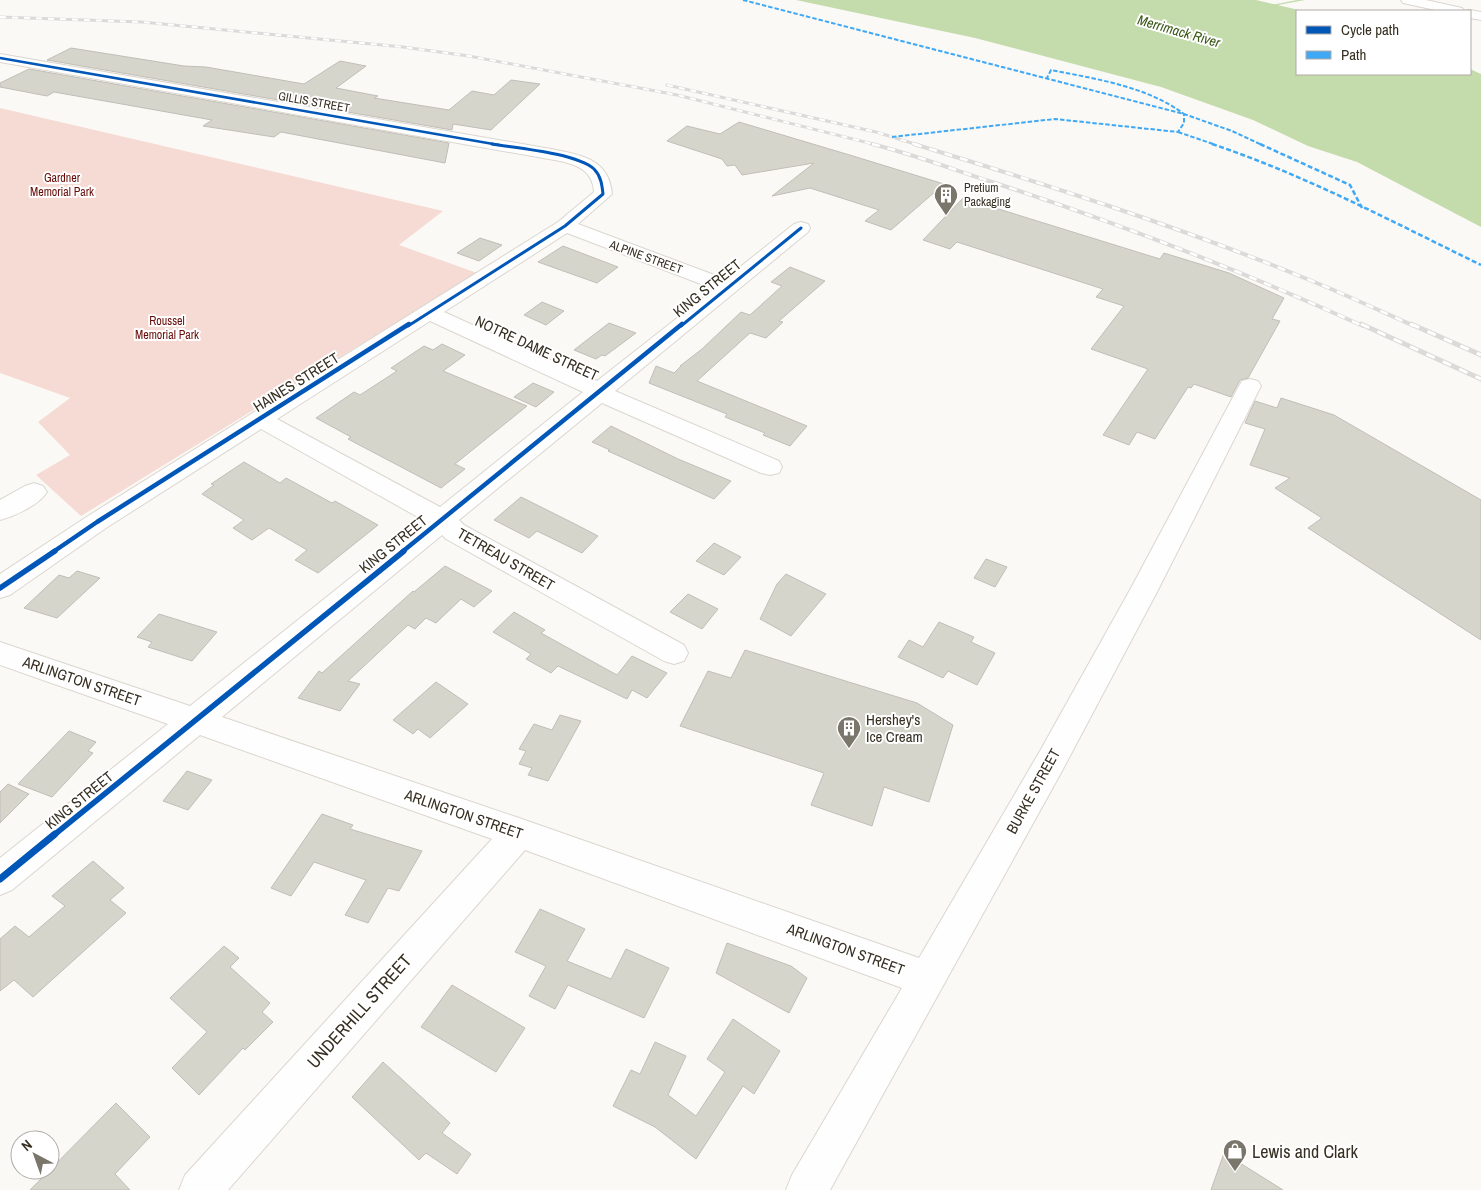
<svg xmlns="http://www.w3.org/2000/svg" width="1481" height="1190" viewBox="0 0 1481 1190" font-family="'Archivo Narrow',sans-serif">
<rect width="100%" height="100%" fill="#fbf9f6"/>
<polygon fill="#f6dbd4" points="0,108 443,211 399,245 477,273 81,516 36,475 70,455 38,422 70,398 0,373"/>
<polygon fill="#c4dbac" points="796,0 1256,0 1303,11 1297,11 1297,74 1470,74 1470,69 1481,74 1481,227 1357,162 1308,146 1253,120 1161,87 975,38"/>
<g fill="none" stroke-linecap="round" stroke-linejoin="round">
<polygon fill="#c4dbac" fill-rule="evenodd" points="1297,0 1305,0 1268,7 1266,6"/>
</g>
<g fill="#d6d5cc" stroke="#c0beb6">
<polygon points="71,48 184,66 206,67 304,84 340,61 366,66 336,88 378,96 374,98 449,110 472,91 494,95 511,80 540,84 491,130 453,124 452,130 47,60"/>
<polygon points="29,69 449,143 445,163 281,132 274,137 203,126 212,120 54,92 47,96 0,87 0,83"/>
<polygon points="739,122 853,156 944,184 891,230 865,221 879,210 810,188 772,196 814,163 742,175 735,165 727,166 722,159 667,141 687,126 720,134"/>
<polygon points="963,198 1160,259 1164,253 1229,273 1284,298 1272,319 1280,321 1248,378 1240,380 1231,397 1194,384 1191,388 1188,387 1155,439 1137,432 1129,445 1103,435 1148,369 1091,349 1124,306 1096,297 1103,289 957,242 950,249 923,240"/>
<polygon points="480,238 502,245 479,261 457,253"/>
<polygon points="563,246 618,267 597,283 538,262"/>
<polygon points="790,267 825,281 779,321 783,322 766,338 750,333 697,381 807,426 790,446 763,435 765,433 725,417 727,414 649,383 656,366 674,373 681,366 680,366 702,349 741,312 750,315 782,286 771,282"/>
<polygon points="542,302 564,311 546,325 524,315"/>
<polygon points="609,323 636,333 605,356 602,355 596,359 574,350"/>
<polygon points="442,344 465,355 443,371 527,406 455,464 465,469 441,488 348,439 351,437 316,418 354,392 360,395 397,371 391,368 424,346 433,350"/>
<polygon points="533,383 554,392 536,407 514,397"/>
<polygon points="1281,398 1334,415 1481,500 1481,640 1308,528 1322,518 1275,488 1290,478 1250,465 1265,429 1245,423 1255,401 1277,408"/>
<polygon points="611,426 678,459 731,481 714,499 608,451 610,450 592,442"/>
<polygon points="244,462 280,483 286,478 332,503 335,501 378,525 318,573 295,560 307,550 269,528 252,540 233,528 244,520 202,494 214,485 211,484"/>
<polygon points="521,497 577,525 598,536 582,553 537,531 529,538 494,520"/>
<polygon points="714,543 741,557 724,575 696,561"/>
<polygon points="986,559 1007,567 995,587 974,578"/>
<polygon points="445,566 492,591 474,607 461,599 436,623 426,618 415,629 408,625 348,681 360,684 340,711 298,698 319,671 322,673 413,591 414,592"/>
<polygon points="77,571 100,578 57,618 24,608 59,575 69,578"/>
<polygon points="786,574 826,594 791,636 760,619 777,584"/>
<polygon points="688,594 718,609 702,629 670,612"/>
<polygon points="514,612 545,630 541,633 617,675 632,656 667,673 647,698 632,690 627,699 558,666 551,673 526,659 531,654 493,632"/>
<polygon points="159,614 217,632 192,661 148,647 152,642 137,637"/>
<polygon points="939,622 974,637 971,642 995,653 977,685 948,671 943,678 898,657 909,640 923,647"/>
<polygon points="745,650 917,703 953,725 929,802 884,787 872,826 811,805 824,773 680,726 708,671 731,678"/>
<polygon points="436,682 468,704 430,738 418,729 413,734 393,720"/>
<polygon points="560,715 581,721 548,781 528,775 532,768 519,764 526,751 519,749 534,724 552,730"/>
<polygon points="69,731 96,742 88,751 93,753 52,797 18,784"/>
<polygon points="187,771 212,780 188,810 163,801"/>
<polygon points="8,784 29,794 0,823 0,792"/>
<polygon points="322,814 353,825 350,829 422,851 399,891 388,888 368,923 345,915 366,880 314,862 291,896 271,888"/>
<polygon points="93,861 124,888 110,900 126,913 33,997 14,980 0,991 0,939 15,926 29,937 65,906 52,896"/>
<polygon points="540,909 585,929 567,961 611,979 626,949 669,968 644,1018 568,985 555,1009 529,996 546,966 515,952"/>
<polygon points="727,943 791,966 807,978 789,1013 716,973"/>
<polygon points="224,946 239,958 230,967 270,1003 262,1012 273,1022 245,1050 243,1048 199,1095 172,1068 207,1032 170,998"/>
<polygon points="452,985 525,1028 496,1072 421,1027"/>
<polygon points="733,1019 780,1051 754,1094 743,1086 696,1159 655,1127 613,1106 631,1070 640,1074 655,1042 686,1056 668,1095 696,1116 725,1072 707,1059"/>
<polygon points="383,1062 450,1123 442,1133 471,1154 457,1174 426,1153 419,1160 352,1097"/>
<polygon points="116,1103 150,1137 115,1174 130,1190 30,1190"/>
<polygon points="1224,1153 1283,1190 1211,1190"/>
</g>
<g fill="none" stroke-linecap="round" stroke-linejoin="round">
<g stroke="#dbd6ce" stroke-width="2">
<g id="street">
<polygon points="1401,0 1426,0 1462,8 1464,11 1440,11 1403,3"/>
<polygon points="1470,10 1481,12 1481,20 1470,18 1470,11 1465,11"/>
<path d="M0,54L551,149C580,155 609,158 612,194L578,224L725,279L794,224L801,222L808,224L810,228L808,232L615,391L779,461L782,467L779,473L770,475L761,473L602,403L459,520L464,525L684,645L688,653L684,661L674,664L664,661L446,539L442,535L222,717L519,818L919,958L1040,751L1131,588L1239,386L1242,381L1250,379L1258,381L1261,386L1158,590L1062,771L830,1190H786L792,1175L902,988L525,850L228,1190H179L185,1175L492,839L200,735L12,890L0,895V858L168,724L0,665V642L190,706L423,520L261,429L106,528L10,595L0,598V574L88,516L558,222L594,192C593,172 579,165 560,161L0,62ZM567,233L714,289L597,381L444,312ZM430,321L583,392L440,507L277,419Z"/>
<path d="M34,483L43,486L47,492C39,505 15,516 0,520V500L25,486Z"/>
</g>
</g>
<use href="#street" fill="#fefefe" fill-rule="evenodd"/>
<g stroke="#dbdad8" stroke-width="3">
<g id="rail-far2">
<polyline points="0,17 142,22 403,47 469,56 677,95 877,145"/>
<polyline points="667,85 876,132 918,145"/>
</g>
</g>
<g stroke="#dbdad8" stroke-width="4">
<g id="rail-far1">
<path d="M872,144C912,154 952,169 992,182C1118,223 1242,271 1363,326"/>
<path d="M914,144C1044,184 1175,225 1302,277C1340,292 1376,309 1414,326"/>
</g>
</g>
<g stroke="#dbdad8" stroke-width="5">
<g id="rail">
<polyline points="1361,324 1481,379"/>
<polyline points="1411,324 1481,355"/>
</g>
</g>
<use href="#rail-far2" stroke="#fff" stroke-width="2" stroke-dasharray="6" stroke-linecap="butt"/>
<use href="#rail-far1" stroke="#fff" stroke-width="2.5" stroke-dasharray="8" stroke-linecap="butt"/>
<use href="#rail" stroke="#fff" stroke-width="3" stroke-dasharray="9" stroke-linecap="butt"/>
<g stroke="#3fa9f5" stroke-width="2" stroke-dasharray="4.5 2" stroke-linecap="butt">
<polyline points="743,0 1184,114 1232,131 1262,145"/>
<polyline points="1178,132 1216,145"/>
<path d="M892,137L1055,119L1178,132L1184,123V114C1146,86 1096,79 1051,70L1047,78"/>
</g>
<g stroke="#3fa9f5" stroke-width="2.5" stroke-dasharray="5 2.5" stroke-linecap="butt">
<path d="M1212,144C1305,175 1393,222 1481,265"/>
<polyline points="1260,144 1350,185 1362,208"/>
</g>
<g stroke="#fff" stroke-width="4.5">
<polyline id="cycleway-far4" points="0,58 499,145"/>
</g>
<g stroke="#fff" stroke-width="5">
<g id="cycleway-far3">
<path d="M408,326L565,226L603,194C602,185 601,176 594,169C576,153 516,148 492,144"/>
<polyline points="681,326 801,228"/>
</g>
</g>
<g stroke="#fff" stroke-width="7">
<g id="cycleway-far2">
<polyline points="53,552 97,522 409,324"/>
<polyline points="402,552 682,324"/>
</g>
</g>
<g stroke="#fff" stroke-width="9">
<g id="cycleway-far1">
<polyline points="0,588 55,551"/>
<polyline points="54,835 404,551"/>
</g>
</g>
<g stroke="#fff" stroke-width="10">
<polyline id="cycleway" points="0,879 55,834"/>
</g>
<use href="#cycleway-far4" stroke="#0057b8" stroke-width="2.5"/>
<use href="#cycleway-far3" stroke="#0057b8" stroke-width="3"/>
<use href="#cycleway-far2" stroke="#0057b8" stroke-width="4.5"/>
<use href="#cycleway-far1" stroke="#0057b8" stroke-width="5.5"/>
<use href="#cycleway" stroke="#0057b8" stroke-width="7"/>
</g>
<defs>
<g id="building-pin" transform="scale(1.25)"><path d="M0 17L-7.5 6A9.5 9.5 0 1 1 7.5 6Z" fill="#7b766c" stroke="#fff"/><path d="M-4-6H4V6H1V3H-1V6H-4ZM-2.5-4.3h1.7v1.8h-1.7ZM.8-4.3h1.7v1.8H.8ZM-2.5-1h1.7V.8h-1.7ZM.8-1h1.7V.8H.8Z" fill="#fff"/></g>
<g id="shop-pin" transform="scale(1.25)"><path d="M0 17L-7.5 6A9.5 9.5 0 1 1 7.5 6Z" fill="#7b766c" stroke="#fff"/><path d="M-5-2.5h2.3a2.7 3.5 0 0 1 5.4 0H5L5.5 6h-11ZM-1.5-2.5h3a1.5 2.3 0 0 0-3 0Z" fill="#fff"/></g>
</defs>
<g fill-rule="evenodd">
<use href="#building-pin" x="946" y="195"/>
<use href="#building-pin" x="849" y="728"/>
<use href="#shop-pin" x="1235" y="1151"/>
</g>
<g text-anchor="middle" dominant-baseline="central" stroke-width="4" stroke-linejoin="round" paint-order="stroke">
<g font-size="12" fill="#362f22" stroke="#fff">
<text transform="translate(314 102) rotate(10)">GILLIS STREET</text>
<text transform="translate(646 257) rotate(20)">ALPINE STREET</text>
</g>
<g font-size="12" fill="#660c07" stroke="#fff">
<text x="62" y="178">Gardner<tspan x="62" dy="14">Memorial Park</tspan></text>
<text x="167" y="321">Roussel<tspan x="167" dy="14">Memorial Park</tspan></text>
</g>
<g font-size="12" fill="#362f22" stroke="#fff" text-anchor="start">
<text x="964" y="188">Pretium<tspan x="964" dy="14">Packaging</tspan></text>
</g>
<g font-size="14" font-style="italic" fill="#3a5714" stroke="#fff">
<text transform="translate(1179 31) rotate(16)">Merrimack River</text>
</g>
<g font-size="15" fill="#362f22" stroke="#fff">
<text transform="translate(707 288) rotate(-39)">KING STREET</text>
<text transform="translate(537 348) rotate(25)">NOTRE DAME STREET</text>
<text transform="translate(296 382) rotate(-32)">HAINES STREET</text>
<text transform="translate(393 544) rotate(-39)">KING STREET</text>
<text transform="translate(506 559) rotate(30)">TETREAU STREET</text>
<text transform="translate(82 681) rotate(19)">ARLINGTON STREET</text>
<text transform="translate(1033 791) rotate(-61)">BURKE STREET</text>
<text transform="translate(79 800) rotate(-39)">KING STREET</text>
<text transform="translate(464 814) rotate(19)">ARLINGTON STREET</text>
<text transform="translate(846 949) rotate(20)">ARLINGTON STREET</text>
</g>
<g font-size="15" fill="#362f22" stroke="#fff" text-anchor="start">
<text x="866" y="719">Hershey's<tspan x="866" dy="17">Ice Cream</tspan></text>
</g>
<g font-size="18" fill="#362f22" stroke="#fff">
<text transform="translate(359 1011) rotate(-48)">UNDERHILL STREET</text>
</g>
<g font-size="18" fill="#362f22" stroke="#fff" text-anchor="start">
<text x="1252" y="1151">Lewis and Clark</text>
</g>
</g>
<rect x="1296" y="10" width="175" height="65" fill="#ffffff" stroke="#afaca7"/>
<rect x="1306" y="26" width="25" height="8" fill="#0057b8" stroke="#afaca7"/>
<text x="1341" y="35" font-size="15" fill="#362f22">Cycle path</text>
<rect x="1306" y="51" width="25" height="8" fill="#3fa9f5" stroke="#afaca7"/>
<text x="1341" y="60" font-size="15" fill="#362f22">Path</text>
<g transform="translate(35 1155) rotate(319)"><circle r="24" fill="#ffffff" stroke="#afaca7"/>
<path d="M0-4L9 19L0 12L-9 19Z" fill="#7b766c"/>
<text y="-8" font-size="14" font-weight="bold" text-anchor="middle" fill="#362f22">N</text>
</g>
</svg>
